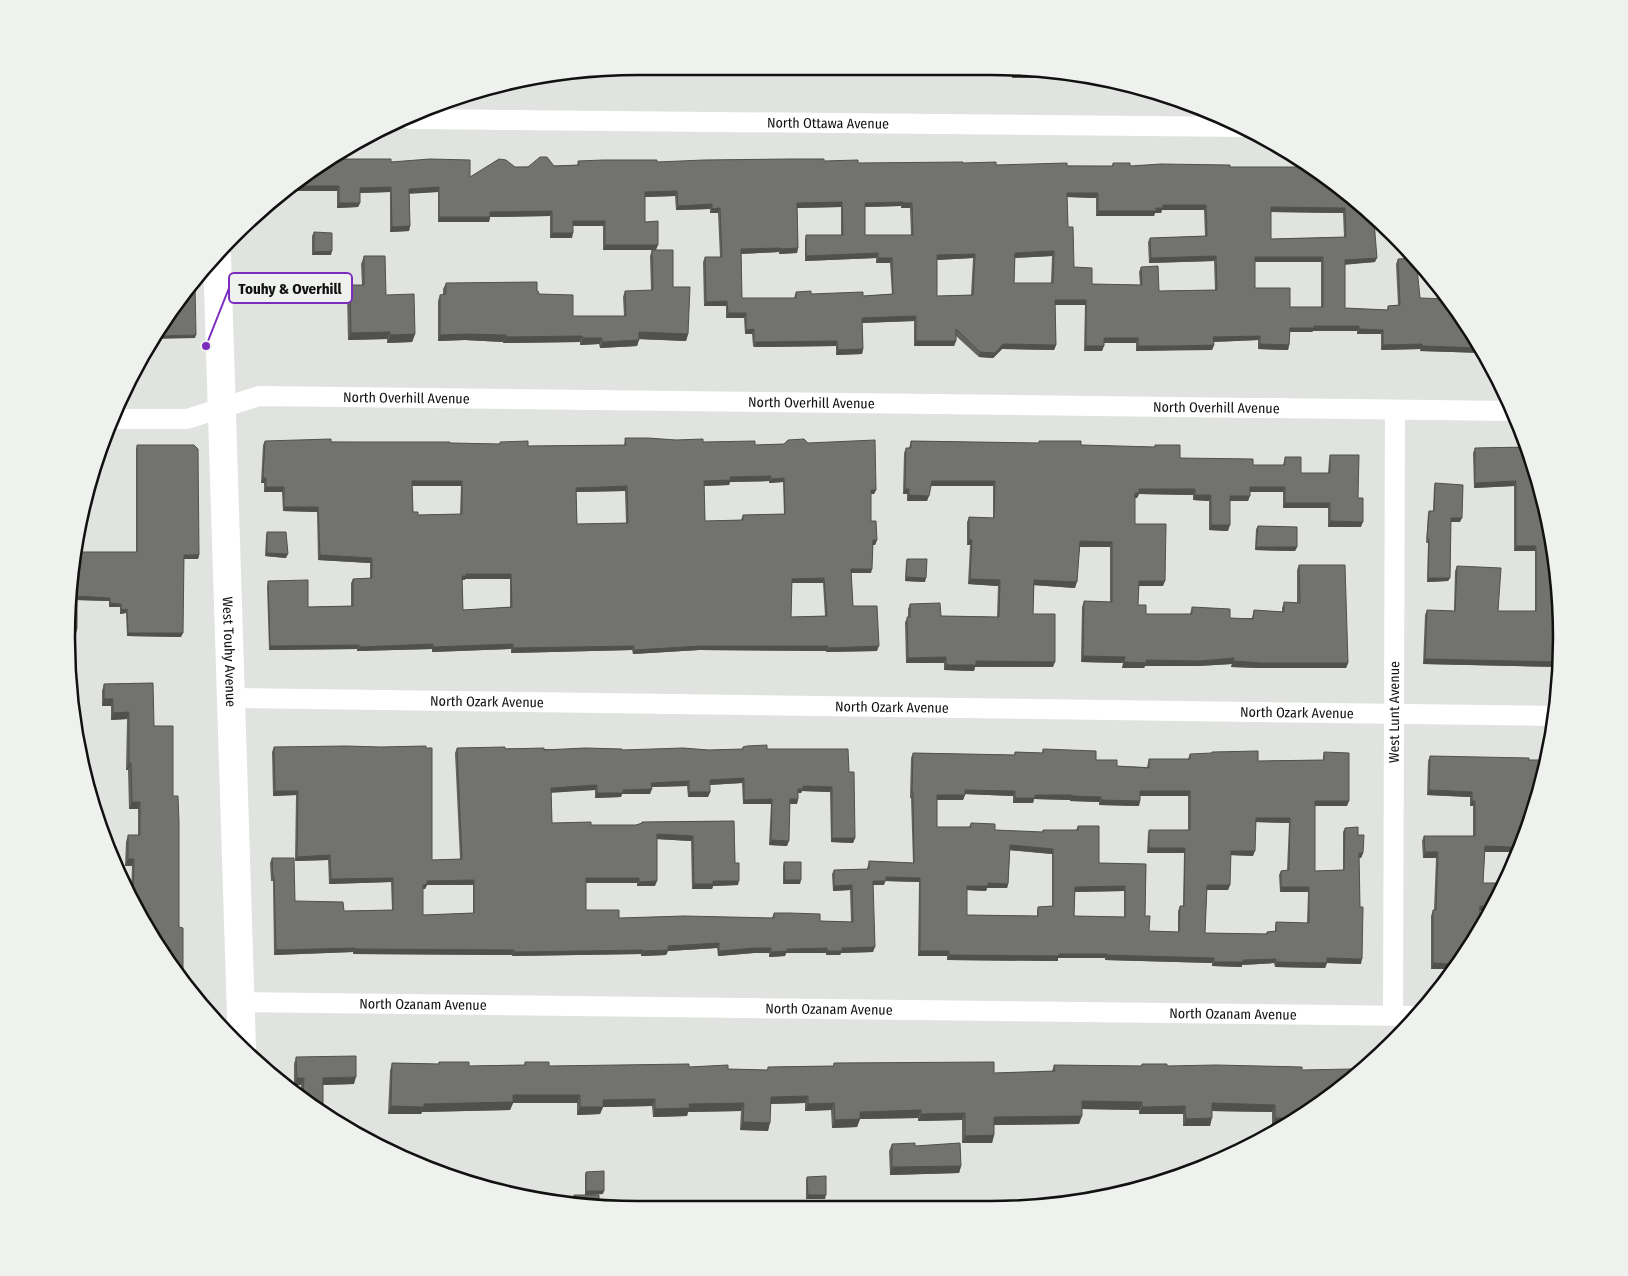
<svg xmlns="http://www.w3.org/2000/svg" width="1628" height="1276" viewBox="0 0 1628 1276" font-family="'Fira Sans Condensed',sans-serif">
<rect width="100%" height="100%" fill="#e0e3df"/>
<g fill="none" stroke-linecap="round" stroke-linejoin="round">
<g stroke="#fff" stroke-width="20">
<path id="s1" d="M410,119L1245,127"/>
<path id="s2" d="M115,419H187L259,396L1512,411"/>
<path id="s3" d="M231,698L1554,716"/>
<path id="s4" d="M241,1002L1415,1016"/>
<path id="s5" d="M1393,1016L1395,410"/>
</g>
<path stroke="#fff" stroke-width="28" id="s6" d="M217,256L242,1049"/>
</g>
<g fill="#62625f" fill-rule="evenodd">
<polygon points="638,66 1027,67 1081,78 1012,78 1012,75 975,76 975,75 937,76 937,74 834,76 834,70 747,72 747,70 668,71 668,69 619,69"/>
<path d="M332,159L391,162L470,177L515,167L577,165L578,161L657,162L824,161L858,163H963L996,165L1112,166L1113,163L1130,166L1230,167L1338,185L1382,225H1375V262L1345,264V308L1387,310L1388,306L1398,305L1396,264L1398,259L1420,298L1484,353L1420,351L1421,349L1381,350V334H1357V331H1313L1312,332H1290L1289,345L1288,350L1258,349V340L1214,342V345L1212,350H1174L1136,351V343H1104L1102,351H1084L1085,305H1055L1056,345L1054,350L1002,349L993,358L979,357L956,336V341L954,346H914V321L862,323L863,349L862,354L836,355V346L754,347L753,346L752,334H745L744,318H726V306H704L703,262L705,257H720L718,213H710V209L676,210L675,196L645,197V222L656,250H603V226H573L572,238H550V216L490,217L489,222H438V192L409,193L410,226L409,231L390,232V192L360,193V203L358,207L337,208V191H290ZM1067,197L1096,198V216H1154L1155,213H1161L1162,210H1204L1205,236L1150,238L1148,242L1149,263L1214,261L1215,290L1159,291L1141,267L1139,272L1140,285L1092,284L1074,267L1068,227ZM901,206V208H910L911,235H865V207ZM841,207V235H806L805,240V261L876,258V263H890L892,294L863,296L811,294L796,292L794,298H742L741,254L779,252V254L797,253L798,248L797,208ZM1271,212L1343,213L1344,237L1271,239ZM1052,256L1051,283H1014L1015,258ZM973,258L971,295L937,296V260ZM1255,262H1321V307H1290L1255,288Z"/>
<polygon points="314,232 331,255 312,255 312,236"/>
<polygon points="652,250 673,287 688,334 686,341 639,339 637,346 600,348 599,344 580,345 580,342 503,343 503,342 465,340 438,341 438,301 440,295 443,294 443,289 446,283 537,291 539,294 573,316 624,316 623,297 625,291 651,291 650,256"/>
<polygon points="364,256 386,295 415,334 412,342 387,343 387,339 348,340 347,292 350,285 362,285 361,264"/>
<path d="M625,438L755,445L808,443L876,490L874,494H871V521L877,540L875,545H873L871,573H851L853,606L877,651L826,652V651L699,650L633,654L632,650L511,653V649L432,652V649L357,651V649L269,650L267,586L268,581L308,607L351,606V583L353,579L370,578V563L318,560L317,512L283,511L282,492H264V483H261L263,445L265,441L450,443L528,446L624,445ZM769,481V483L783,482L784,514L743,515L741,520L705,521L704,486L729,485L730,482ZM412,486H461L460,514L418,515L413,512ZM625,491L626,523L577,524L576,492ZM465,579H510V607L463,610L462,580H465ZM792,583H823L825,616L791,617Z"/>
<polygon points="911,441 1039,443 1039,441 1081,445 1154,447 1155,445 1180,458 1253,465 1283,465 1285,457 1301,473 1328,473 1329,460 1330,455 1358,498 1361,527 1328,527 1328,508 1283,508 1283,492 1250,492 1248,501 1230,501 1228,531 1209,530 1209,501 1193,500 1193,495 1139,494 1137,498 1135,498 1135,524 1163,586 1139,586 1138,605 1146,614 1190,614 1192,607 1230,618 1252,618 1254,610 1282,612 1282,608 1284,602 1297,603 1297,570 1299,565 1348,663 1346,668 1260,668 1231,667 1232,664 1198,666 1145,666 1144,668 1122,668 1123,663 1081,662 1082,607 1084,601 1110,602 1110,547 1080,547 1075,588 1034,585 1033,614 1053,667 975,667 974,671 944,670 944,663 906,663 905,622 908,617 908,609 910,604 941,616 997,617 998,586 968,584 970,545 967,545 967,522 969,517 993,518 993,486 931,486 927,501 907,501 907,494 903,494 904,453 906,448 909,448"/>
<polygon points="137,445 199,555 198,559 184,559 181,637 127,636 126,613 120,614 120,607 109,607 109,601 77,600 77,629 76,633 67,633 78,552 136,552 136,449"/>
<polygon points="1528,447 1555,569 1560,667 1423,664 1425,615 1427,610 1454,611 1455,571 1457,566 1498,611 1535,611 1535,551 1514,551 1514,486 1474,488 1473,453 1475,448"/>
<polygon points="1435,483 1460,522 1451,522 1450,578 1448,581 1427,582 1428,543 1426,543 1428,514 1429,511 1433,511 1434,487"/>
<polygon points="1258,526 1297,547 1295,551 1255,550 1256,529"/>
<polygon points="267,532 286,558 265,556 266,536"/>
<polygon points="907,559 925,582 905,581 906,562"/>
<polygon points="153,683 143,924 131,895 132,866 125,866 126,842 128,835 138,835 138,809 129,809 128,770 126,770 127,719 111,720 111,706 102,706 102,691 104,684"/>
<path d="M274,747L432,860L460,859L455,753L457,748L622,750H709L742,749L743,747L767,749L849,772L855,838L853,843L831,842L830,792L802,791L801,793H798V799L797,804H790L787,846L769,845L771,804H743L742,783L710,785V792L708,797H688L687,786L652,787L650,794H622L621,797L595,798V790L551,792L552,823L591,825H636L641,824L642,822L734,821L735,863L738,885L713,886L712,889H692L691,841L657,839L655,886H637V883H586V910L619,918H772L774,913L820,921L851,922L850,890L833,891L832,874L834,870L867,869L869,861L913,863L911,798H910L911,758L913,753L1014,755L1015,752L1042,753L1043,749L1096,760L1117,766L1147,767L1149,759H1188L1190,754H1211L1212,752L1258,761L1323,760V757L1324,752L1347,806H1315V871L1343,870V832L1345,828L1358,835L1363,853L1361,858H1359L1361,964L1327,963L1325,968L1275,967L1274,963L1242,965V967L1212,966V963L1105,960V958H1058V961L947,960V956H918L919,882L885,881L884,885H873V952L841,953L840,955H826V953H786L785,956L769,957V953H754L718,956L717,948L668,951L666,955L641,956V954L512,956V955L353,954V952L274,955L273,881H271L270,863L272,858L295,901L344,911L392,910L391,882L329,884L328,860L295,861L296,795L273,796L272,752ZM965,794L1013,796V803H1033L1034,799L1070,800V801L1099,802V805L1139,806L1140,796H1188V830H1149L1148,834L1147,853H1184L1183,906H1180L1178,911V932L1149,931L1145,916L1146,864L1099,863L1078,826L1076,830H1043L1042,832L995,830L971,823L969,827H937V800H963ZM1256,822L1289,823L1287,870L1281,871L1279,875L1280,892H1308L1307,923L1276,922L1275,927V931L1267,932L1266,934L1205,933L1207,890H1228L1230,885V855L1253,856ZM1010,850L1052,854V906L1038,907L1037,911V916L967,915V890L986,891L987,888H1007L1008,884ZM427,885H473V913L423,915V889H425ZM1124,891V917L1074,916L1075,892Z"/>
<polygon points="1430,756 1529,760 1542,786 1515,857 1512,857 1512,852 1485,852 1483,883 1503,891 1490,911 1479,911 1451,969 1431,969 1431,916 1433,910 1434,910 1436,858 1423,858 1422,841 1424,836 1473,836 1473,806 1470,806 1470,797 1427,795 1428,761"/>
<polygon points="784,862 800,884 783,884 783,866"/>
<polygon points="296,1057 354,1084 323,1085 323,1111 322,1114 301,1098 301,1085 294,1085 294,1064"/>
<polygon points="439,1062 469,1066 524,1065 525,1062 549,1066 689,1067 728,1069 767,1070 768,1067 833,1066 834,1063 994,1073 1052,1071 1054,1065 1141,1066 1142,1064 1167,1066 1302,1070 1351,1076 1356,1076 1286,1126 1272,1126 1272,1112 1212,1111 1210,1126 1183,1126 1183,1114 1139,1114 1139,1110 1082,1109 1079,1124 994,1125 994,1135 992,1143 962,1143 962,1120 918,1121 918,1118 860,1119 857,1127 832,1128 831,1110 805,1111 805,1103 771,1104 768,1131 740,1130 741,1111 688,1112 687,1116 653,1117 652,1106 603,1107 600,1114 577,1115 577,1103 513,1103 510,1110 422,1112 421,1114 388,1114 390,1071 392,1063 438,1064"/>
<polygon points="892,1144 915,1146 961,1166 959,1173 890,1175 889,1151"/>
<polygon points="586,1172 603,1194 585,1195 585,1175"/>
<polygon points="807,1177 825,1199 806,1199 806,1180"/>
<polygon points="574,1195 599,1206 571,1203"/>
</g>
<g fill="#50504d">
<polygon points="638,66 669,66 668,69 619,69"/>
<polygon points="670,67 748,67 747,70 668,71"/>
<polygon points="748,67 835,67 834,70 747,72"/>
<polygon points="939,70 937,74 834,76 836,72"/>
<polygon points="976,70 975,75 937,76 939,71"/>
<polygon points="1013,71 1012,75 975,76 976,72"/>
<polygon points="1013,73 1058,74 1081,78 1012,78"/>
<polygon points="296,186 339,186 337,191 290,191"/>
<polygon points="391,187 390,192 358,193 360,188"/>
<polygon points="439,187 438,192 407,194 409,189"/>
<polygon points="677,191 675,196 644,197 645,192"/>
<polygon points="1067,193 1098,193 1096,198 1066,197"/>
<polygon points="842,202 841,207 795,208 797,203"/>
<polygon points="903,202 901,206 863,207 865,203"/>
<polygon points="339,203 360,203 358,207 337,208"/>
<polygon points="903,203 912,203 910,208 901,208"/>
<polygon points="712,204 710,209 676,210 678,206"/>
<polygon points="1163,205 1206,205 1204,210 1162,210 1161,213 1155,213 1154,216 1096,216 1098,211 1156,208"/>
<polygon points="1271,207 1345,208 1343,213 1269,212"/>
<polygon points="720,208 718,213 710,213 712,209"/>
<polygon points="552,211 550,216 489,217 490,212"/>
<polygon points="439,217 490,217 489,222 438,222"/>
<polygon points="573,221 605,221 603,226 571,226"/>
<polygon points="1374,221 1377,221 1382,225 1373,225"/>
<polygon points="410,226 409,231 390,232 392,227"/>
<polygon points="552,233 573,233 572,238 550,238"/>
<polygon points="605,245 658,245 656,250 603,250"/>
<polygon points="781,248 779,252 739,254 741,249"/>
<polygon points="798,248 797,253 779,254 781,249"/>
<polygon points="332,251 331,255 312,255 314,252"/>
<polygon points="1054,251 1052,256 1013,258 1015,253"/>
<polygon points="878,253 876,258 805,261 806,256"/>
<polygon points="975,254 973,258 936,260 937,255"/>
<polygon points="1216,256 1214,261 1149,263 1151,258"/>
<polygon points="1255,257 1323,257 1321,262 1253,262"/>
<polygon points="878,258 892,258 890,263 876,263"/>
<polygon points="1377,258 1375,262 1343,265 1345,260"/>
<polygon points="1055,300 1086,300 1085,305 1054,305"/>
<polygon points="727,301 726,306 704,306 706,302"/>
<polygon points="728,313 746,313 744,318 726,318"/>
<polygon points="916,316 914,321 860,323 862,318"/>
<polygon points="1314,326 1359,326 1357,331 1313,331 1312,332 1288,332 1290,328"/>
<polygon points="754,329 752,334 745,334 746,330"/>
<polygon points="1359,329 1383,330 1381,334 1357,334"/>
<polygon points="390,332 387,339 348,340 351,333"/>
<polygon points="639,332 688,334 686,341 637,339"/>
<polygon points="415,334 412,342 387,343 390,335"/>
<polygon points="467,334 506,335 503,342 465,340 438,341 440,335"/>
<polygon points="196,335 195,338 153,339 156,336"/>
<polygon points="582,336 580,342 503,343 506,337"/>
<polygon points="1260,336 1258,340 1212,342 1213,337"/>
<polygon points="583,338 602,338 599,344 580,345"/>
<polygon points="1104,338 1138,338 1136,343 1102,343"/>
<polygon points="639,340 637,346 600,348 602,342"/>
<polygon points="837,341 836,346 754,347 756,342"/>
<polygon points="916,341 956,341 954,346 914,346"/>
<polygon points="1003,344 1056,345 1054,350 1002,349 993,358 979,357 980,352"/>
<polygon points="1260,344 1289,345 1288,350 1258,349"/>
<polygon points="1422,344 1421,349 1381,350 1383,345"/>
<polygon points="1214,345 1212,350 1136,351 1138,346"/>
<polygon points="1086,346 1104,346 1102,351 1084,351"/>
<polygon points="1422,346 1482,348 1485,351 1484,353 1420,351"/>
<polygon points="863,349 862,354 836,355 838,350"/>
<polygon points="771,476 769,481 730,482 729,485 702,486 704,481 730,477"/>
<polygon points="263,478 266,478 264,483 261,483"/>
<polygon points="784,478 783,482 769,483 771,479"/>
<polygon points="412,481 462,481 461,486 410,486"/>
<polygon points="932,481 995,481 993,486 930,486"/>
<polygon points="1516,481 1514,486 1474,488 1475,483"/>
<polygon points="627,486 625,491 575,492 576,488"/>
<polygon points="266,487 284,487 282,492 264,492"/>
<polygon points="1250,487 1285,487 1283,492 1248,492"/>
<polygon points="905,489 909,489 907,494 903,494"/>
<polygon points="1139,489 1195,489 1193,495 1139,494 1137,498 1133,498 1135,493"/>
<polygon points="871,490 876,490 874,494 869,494"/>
<polygon points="909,495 929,496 927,501 907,501"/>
<polygon points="1195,495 1211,495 1209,501 1193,500"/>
<polygon points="1230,496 1250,496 1248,501 1228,501"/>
<polygon points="1285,503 1330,503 1328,508 1283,508"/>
<polygon points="284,507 318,507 317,512 283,511"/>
<polygon points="1451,518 1462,518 1460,522 1450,522"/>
<polygon points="1330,521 1363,522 1361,527 1328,527"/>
<polygon points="1211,525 1230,525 1228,531 1209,530"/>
<polygon points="873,540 877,540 875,545 871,545"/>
<polygon points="969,540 972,540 970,545 967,545"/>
<polygon points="1080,541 1112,542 1110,547 1078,547"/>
<polygon points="1516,546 1536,546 1535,551 1514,551"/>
<polygon points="1256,547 1297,547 1295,551 1255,550"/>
<polygon points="267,553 288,554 286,558 265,556"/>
<polygon points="184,555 199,555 198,559 183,559"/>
<polygon points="320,555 372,558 370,563 318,560"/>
<polygon points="851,569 872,569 871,573 850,573"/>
<polygon points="466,574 511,574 510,579 465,579 465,580 460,580 462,576"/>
<polygon points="906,577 926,578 925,582 905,581"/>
<polygon points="824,578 823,583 790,583 792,579"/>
<polygon points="1428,578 1450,578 1448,581 1427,582"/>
<polygon points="970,579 1000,580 998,586 968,584"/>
<polygon points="1034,580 1077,582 1075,588 1032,585"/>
<polygon points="1139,581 1165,581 1163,586 1137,586"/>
<polygon points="77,596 110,598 109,601 76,600"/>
<polygon points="110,603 121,604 120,607 109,607"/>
<polygon points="127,609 126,613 120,614 121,610"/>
<polygon points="67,629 77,629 76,633 67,633"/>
<polygon points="128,633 183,633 181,637 127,636"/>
<polygon points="433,644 432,649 357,651 359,647"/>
<polygon points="513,644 511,649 432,652 433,647"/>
<polygon points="359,645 357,649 269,650 270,646"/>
<polygon points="634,646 632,650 511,653 513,648"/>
<polygon points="701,646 828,646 826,651 699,650 633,654 634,650"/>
<polygon points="879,646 877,651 826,652 828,648"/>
<polygon points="1083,656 1125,657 1123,663 1081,662"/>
<polygon points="946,657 944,663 906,663 908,658"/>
<polygon points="1234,658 1232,664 1198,666 1145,666 1144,668 1122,668 1124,662 1146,660"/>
<polygon points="1425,659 1560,662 1560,667 1423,664"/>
<polygon points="976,661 1055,662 1053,667 975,667 974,671 944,670 946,665"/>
<polygon points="1233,661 1348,663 1346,668 1260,668 1231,667"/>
<polygon points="104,699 113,699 111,706 102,706"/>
<polygon points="129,712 127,719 111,720 113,713"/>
<polygon points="129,763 131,763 128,770 126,770"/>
<polygon points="744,778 742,783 708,785 710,780"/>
<polygon points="689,781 687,786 650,787 651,783"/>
<polygon points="597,785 595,790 549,793 551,788"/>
<polygon points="803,786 832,787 830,792 802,791 801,793 797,793 798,789"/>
<polygon points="652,789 650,794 622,794 621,797 595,798 597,793 623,790"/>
<polygon points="965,790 1015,791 1013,796 963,794"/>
<polygon points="1429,790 1472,792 1470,797 1427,795"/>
<polygon points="275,791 298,791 296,795 273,796"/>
<polygon points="1140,791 1190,791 1188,796 1138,796"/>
<polygon points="689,792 710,792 708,797 688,797"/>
<polygon points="937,795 965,795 963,800 936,800"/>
<polygon points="1035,795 1072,795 1070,800 1034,799 1033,803 1013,803 1015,798"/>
<polygon points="1072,796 1101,797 1099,802 1070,801"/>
<polygon points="772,799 771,804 743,804 744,800"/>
<polygon points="790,799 798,799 797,804 788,804"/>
<polygon points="1101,800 1140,801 1139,806 1099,805"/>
<polygon points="1315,801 1349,801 1347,806 1313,806"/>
<polygon points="1472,801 1475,801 1473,806 1470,806"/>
<polygon points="132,802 140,802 138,809 129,809"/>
<polygon points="1256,818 1290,818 1289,823 1254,822"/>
<polygon points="657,834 693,836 691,841 655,839"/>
<polygon points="832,838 855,838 853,843 831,842"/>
<polygon points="771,840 789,841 787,846 769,845"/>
<polygon points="1010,845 1053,849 1052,854 1008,850"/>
<polygon points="1485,846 1514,847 1512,852 1483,852"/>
<polygon points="1149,848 1185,848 1184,853 1147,853"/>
<polygon points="1231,851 1255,851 1253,856 1229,855"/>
<polygon points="1425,852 1438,852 1436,858 1423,858"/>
<polygon points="1514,852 1517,852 1515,857 1512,857"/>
<polygon points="1359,853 1363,853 1361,858 1357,858"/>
<polygon points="330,855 328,860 295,861 297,857"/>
<polygon points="128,859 134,859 132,866 125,866"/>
<polygon points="886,877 920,878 919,882 885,881 884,885 871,885 873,881"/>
<polygon points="393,878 391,882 329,884 331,879"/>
<polygon points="586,878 639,878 637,883 585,883"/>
<polygon points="474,880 473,885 427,885 425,889 421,889 423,885 427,881"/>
<polygon points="785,880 801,880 800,884 783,884"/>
<polygon points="657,881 655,886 637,886 639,882"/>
<polygon points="713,881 739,881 738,885 713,886 712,889 692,889 694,884"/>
<polygon points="988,883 1008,884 1007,888 987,888 986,891 966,890 967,886"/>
<polygon points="852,885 850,890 833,891 834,886"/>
<polygon points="1207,885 1230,885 1228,890 1205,890"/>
<polygon points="1125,886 1124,891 1073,892 1075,887"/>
<polygon points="1281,887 1309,887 1308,892 1280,892"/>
<polygon points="133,894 136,894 134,901 132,898"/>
<polygon points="1480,906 1493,906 1490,911 1478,911"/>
<polygon points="719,943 717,948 668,951 666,955 641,956 643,951 668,946"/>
<polygon points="875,947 873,952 841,953 840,955 826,955 827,951 842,948"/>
<polygon points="355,948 353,952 274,955 276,950"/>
<polygon points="755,948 771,948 769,953 754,953 718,956 719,951"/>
<polygon points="827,948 826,953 786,953 785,956 769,957 771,952 787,949"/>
<polygon points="355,949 474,949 514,950 512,955 353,954"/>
<polygon points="643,950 641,954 512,956 514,952"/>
<polygon points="920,951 949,951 947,956 918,956"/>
<polygon points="1059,954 1107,954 1105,958 1058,958 1058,961 947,960 949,955"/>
<polygon points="1107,955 1214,958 1212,963 1105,960"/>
<polygon points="1327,958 1362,959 1361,964 1327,963 1325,968 1275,967 1276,962"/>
<polygon points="1276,959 1274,963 1242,965 1242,967 1212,966 1214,962"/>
<polygon points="1453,959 1460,959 1457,964 1453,964 1451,969 1431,969 1433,963"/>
<polygon points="356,1077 354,1084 321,1085 323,1078"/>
<polygon points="297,1078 304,1078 301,1085 294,1085"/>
<polygon points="513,1095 580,1095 577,1103 513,1103 510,1110 422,1112 421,1114 388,1114 391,1106 424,1104"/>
<polygon points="808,1096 805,1103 768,1104 771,1097"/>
<polygon points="655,1099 652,1106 603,1107 600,1114 577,1115 580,1107 603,1100"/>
<polygon points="1082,1101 1142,1102 1139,1110 1079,1109"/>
<polygon points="744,1103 741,1111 688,1112 687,1116 653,1117 655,1109 689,1104"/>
<polygon points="834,1103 831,1110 805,1111 808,1104"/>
<polygon points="1212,1103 1275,1105 1272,1112 1209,1111"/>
<polygon points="1185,1106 1183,1114 1139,1114 1142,1107"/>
<polygon points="921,1110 918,1118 857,1119 860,1112"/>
<polygon points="965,1113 962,1120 918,1121 921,1114"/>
<polygon points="1082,1116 1079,1124 991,1125 994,1117"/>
<polygon points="1212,1118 1210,1126 1183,1126 1186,1119"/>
<polygon points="1275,1118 1297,1118 1286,1126 1272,1126"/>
<polygon points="860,1119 857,1127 832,1128 835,1120"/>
<polygon points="743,1122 770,1123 768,1131 740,1130"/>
<polygon points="994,1135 992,1143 962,1143 965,1136"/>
<polygon points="961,1166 959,1173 890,1175 892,1167"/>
<polygon points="586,1191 604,1191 603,1194 585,1195"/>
<polygon points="808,1195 826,1195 825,1199 806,1199"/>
</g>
<g fill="#72726e" stroke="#50504d" fill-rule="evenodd">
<polygon points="835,67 1027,67 1058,74 1013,73 1013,71 976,72 976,70 939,71 939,70 836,72"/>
<path d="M540,157H547L554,166L579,165L578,161L603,160H657V162L704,160L792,159H824V161L858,160V163L963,162V163L996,162V165L1067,163V166H1113V163H1130V166L1161,164L1230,165V167H1310L1338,185L1377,221H1374L1377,258L1345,260V308L1388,310V306L1400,305L1398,259L1416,258L1420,298L1447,299L1482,348L1422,346V344L1383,345V330L1359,329V326H1314V328H1290L1289,345L1260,344V336L1213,337L1214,345L1175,346H1138V338H1104V346H1086V300H1055L1056,345L1003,344L995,353L980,352L956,329V341H916V316L862,318L863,349L838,350L837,341L756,342H754V329L746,330V313H728L727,301L706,302L705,257H722L720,208L712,209V204L678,206L677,191L645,192V222L658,221V245H605V221H573V233H552V211L490,212V217H439V187L409,189L410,226L392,227L391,187L360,188V203H339V186H296L332,159H391V162L430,159L470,160V177L499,159L506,160L515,167H528ZM1067,193H1098V211H1156V208H1163V205H1206L1207,236L1150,238L1151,258L1216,256L1217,290L1159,291L1158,266L1141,267L1142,285L1092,284V268L1074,267L1073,227H1068ZM842,202L843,235H806V256L878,253V258H892L893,294L863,296V292L811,294V291L796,292V298H742L741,249L781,248V249L798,248L797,203ZM903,202V203H912L913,235H865V203ZM1271,207L1345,208L1346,237L1271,239ZM1054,251L1053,283H1014L1015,253ZM975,254L973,295L937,296V255ZM1255,257H1323V307H1290V288H1255Z"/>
<polygon points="314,232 332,233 332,251 314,252"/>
<polygon points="652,250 673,250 673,287 690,287 688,334 639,332 639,340 602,342 602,338 583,338 582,336 506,337 506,335 467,334 440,335 440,295 446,294 446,283 537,282 537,291 538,291 539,294 573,295 573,316 626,316 625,291 653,290"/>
<polygon points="364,256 385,256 386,295 414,294 415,334 390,335 390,332 351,333 350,285 364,285"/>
<polygon points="195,285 196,335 156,336"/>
<path d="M625,438H648L676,440L703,439V442L755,441V445L784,444L788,440L804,439L808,443L875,440L876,490H871V521H876L877,540H873L872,569H851L853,606H877L879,646L828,648V646H701L634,650V646L513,648V644L433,647V644L359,647V645L270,646L268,581L308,580V607L353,606V579L372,578V558L320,555L318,507H284V487H266V478H263L265,441L331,439V442H450V443L500,444V442L528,441V446L626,445ZM771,476V479L784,478L785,514L743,515V520L705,521L704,481L731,480L730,477ZM412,481H462V514L418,515V512H413ZM627,486L628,523L577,524L576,488ZM466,574H511L512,607L463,610L462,576H466ZM824,578L827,616L791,617L792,579Z"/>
<polygon points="911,441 1039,443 1039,441 1081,441 1081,445 1155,447 1155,445 1180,445 1180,458 1253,459 1253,465 1285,465 1285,457 1301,457 1301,473 1330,473 1330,455 1359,455 1358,498 1363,498 1363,522 1330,521 1330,503 1285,503 1285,487 1250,487 1250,496 1230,496 1230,525 1211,525 1211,495 1195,495 1195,489 1139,489 1139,493 1135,493 1135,524 1166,524 1165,581 1139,581 1138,605 1146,605 1146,614 1192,614 1192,607 1230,609 1230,618 1253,619 1254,610 1284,612 1284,602 1300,603 1299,565 1345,565 1348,663 1262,663 1233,661 1234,658 1200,661 1146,660 1146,663 1124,662 1125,657 1083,656 1084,601 1112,602 1112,542 1080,541 1077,582 1034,580 1033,614 1055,614 1055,662 976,661 976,665 946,665 946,657 908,658 907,617 910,617 910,604 940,603 941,616 999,617 1000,580 970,579 972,540 969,540 969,517 994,518 995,481 932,481 929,496 909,495 909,489 905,489 906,448 911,448"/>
<polygon points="137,445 194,445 198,449 199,555 184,555 183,633 128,633 127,609 121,610 121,604 110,603 110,598 77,596 77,629 67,629 78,552 137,552"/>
<polygon points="1528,447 1531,454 1555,557 1555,569 1557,569 1557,572 1560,662 1425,659 1427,610 1455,611 1457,566 1501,568 1498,611 1536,611 1536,546 1516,546 1516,481 1475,483 1475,448"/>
<polygon points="1435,483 1463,485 1462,518 1451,518 1450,578 1428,578 1429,539 1427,539 1429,511 1434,511"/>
<polygon points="1258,526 1297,527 1297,547 1256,547"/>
<polygon points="267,532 286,532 288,554 267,553"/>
<polygon points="907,559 927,559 926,578 906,577"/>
<polygon points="153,683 154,726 173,726 173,796 178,796 179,822 179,927 183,928 183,976 143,924 136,908 136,894 133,894 134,859 128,859 128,835 140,835 140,802 132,802 131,763 129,763 129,712 113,713 113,699 104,699 104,684"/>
<path d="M767,745V749H848L849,772H854L855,838H832V787L803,786V789H798V799H790L789,841L771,840L772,799L744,800V778L710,780V792H689V781L651,783L652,789L623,790V793H597V785L551,788L552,823L591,822V825H636L642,823V822L734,821L735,863H739V881H713V884H694L693,836L657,834V881L639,882V878H586V910H619V918L684,916L774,918V913H789L820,914V921L853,922L852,885L834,886V870L869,869V861L914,863L913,793H912L913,753L1015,755V752L1043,753V749L1096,751V760H1117V766L1149,768V759H1190V754L1212,753V752L1258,751V761L1324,760V752L1349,753V801H1315V871L1344,870L1345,828L1358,827V835H1364L1363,853H1359L1360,907H1363L1362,959L1327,958V963L1276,962V959L1243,960V962H1214V958L1107,955V954H1059V956L949,955V951H920V878L886,877V881H873L875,947L842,948V951H827V948L787,949V951L771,952V948H755L719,951V943L668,946V950L643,951V950L514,952V950L355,949V948L276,950L274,877H273L272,858H294L295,901L343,902L344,911L393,910V878L331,879L330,855L297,857L298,791H275L274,747L346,746L381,747L426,746V748H432V860L462,859L457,748L505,747V749L544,748V750L585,748L622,749V750L683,748L709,750L743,749V747L747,746ZM965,790L1015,791V798H1035V795H1072V796L1101,797V800L1140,801V791H1190V830H1149V848H1185L1184,906H1180L1179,932L1149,931L1150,916H1145L1146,864L1099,863V826H1078V830H1043V832L995,830V824L971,823V827H937V795H965ZM1256,818H1290L1289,870L1281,871V887H1309V923L1276,922V931L1267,932V934L1205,933L1207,885H1230L1231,851H1255ZM1010,845L1053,849V906L1038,907V916L967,915V886H988V883L1008,884ZM474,880V913L423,915V885L427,884V881ZM1125,886V917L1074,916L1075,887Z"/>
<polygon points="1430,756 1529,758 1529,760 1547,760 1542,786 1517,852 1514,852 1514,847 1485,846 1483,883 1506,883 1503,891 1493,906 1480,906 1479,929 1460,959 1453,959 1453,964 1433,963 1433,910 1436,910 1438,852 1425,852 1424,836 1475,836 1475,801 1472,801 1472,792 1429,790"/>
<polygon points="784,862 801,862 801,880 785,880"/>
<polygon points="356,1056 356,1077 323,1078 323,1111 318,1111 303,1099 304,1078 297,1078 296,1057"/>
<polygon points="439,1062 469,1062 469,1066 525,1065 525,1062 549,1062 549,1066 689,1064 689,1067 728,1065 728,1069 768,1070 768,1067 834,1066 834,1063 994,1062 994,1073 1055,1071 1054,1065 1142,1066 1142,1064 1167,1064 1167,1066 1216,1065 1302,1067 1302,1070 1351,1069 1351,1076 1356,1076 1297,1118 1275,1118 1275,1105 1212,1103 1212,1118 1186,1119 1185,1106 1142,1107 1142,1102 1082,1101 1082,1116 994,1117 994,1135 965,1136 965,1113 921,1114 921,1110 860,1112 860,1119 835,1120 834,1103 808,1104 808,1096 771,1097 770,1123 743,1122 744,1103 689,1104 690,1108 655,1109 655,1099 603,1100 603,1107 580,1107 580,1095 513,1095 513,1102 424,1104 424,1107 391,1106 392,1063 439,1064"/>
<polygon points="915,1143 915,1146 960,1143 961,1166 892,1167 892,1144"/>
<polygon points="604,1171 604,1191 586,1191 586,1172"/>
<polygon points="826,1176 826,1195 808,1195 807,1177"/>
<polygon points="574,1195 599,1195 599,1206 574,1204"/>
<rect x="955" y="1201" width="29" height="8"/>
</g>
<g text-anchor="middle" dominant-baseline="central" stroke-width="4" stroke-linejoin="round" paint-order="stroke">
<g font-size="14" fill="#101110" stroke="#eef1ed">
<text stroke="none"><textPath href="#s1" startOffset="418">North Ottawa Avenue</textPath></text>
<text stroke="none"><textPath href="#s2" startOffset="295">North Overhill Avenue</textPath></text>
<text stroke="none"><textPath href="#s2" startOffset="700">North Overhill Avenue</textPath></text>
<text stroke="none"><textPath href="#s2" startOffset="1105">North Overhill Avenue</textPath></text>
<text stroke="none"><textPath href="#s6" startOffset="396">West Touhy Avenue</textPath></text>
<text stroke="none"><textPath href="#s3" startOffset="256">North Ozark Avenue</textPath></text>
<text stroke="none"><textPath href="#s3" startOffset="661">North Ozark Avenue</textPath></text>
<text stroke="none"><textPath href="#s3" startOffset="1066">North Ozark Avenue</textPath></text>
<text stroke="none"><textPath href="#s5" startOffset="304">West Lunt Avenue</textPath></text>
<text stroke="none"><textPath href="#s4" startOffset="182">North Ozanam Avenue</textPath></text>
<text stroke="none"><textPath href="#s4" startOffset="588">North Ozanam Avenue</textPath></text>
<text stroke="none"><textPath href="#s4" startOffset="992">North Ozanam Avenue</textPath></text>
</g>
</g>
<path d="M0 0H1628V1276H0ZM638 75H990A563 563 0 0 1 1553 638V638A563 563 0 0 1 990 1201H638A563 563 0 0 1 75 638V638A563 563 0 0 1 638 75Z" fill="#eef1ed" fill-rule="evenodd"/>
<path fill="none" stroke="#101110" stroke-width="2.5" d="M638 75H990A563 563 0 0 1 1553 638V638A563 563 0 0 1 990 1201H638A563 563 0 0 1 75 638V638A563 563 0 0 1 638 75Z"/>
<path fill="none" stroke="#7b2cbf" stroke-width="2" d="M206 346L229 288"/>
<circle fill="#7b2cbf" stroke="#eef1ed" stroke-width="2" cx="206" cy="346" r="5"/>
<rect fill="#eef1ed" stroke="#7b2cbf" stroke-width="2" x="229" y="273" width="123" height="30" rx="5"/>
<g font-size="15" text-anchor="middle" font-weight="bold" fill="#101110">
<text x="290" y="294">Touhy &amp; Overhill</text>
</g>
</svg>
